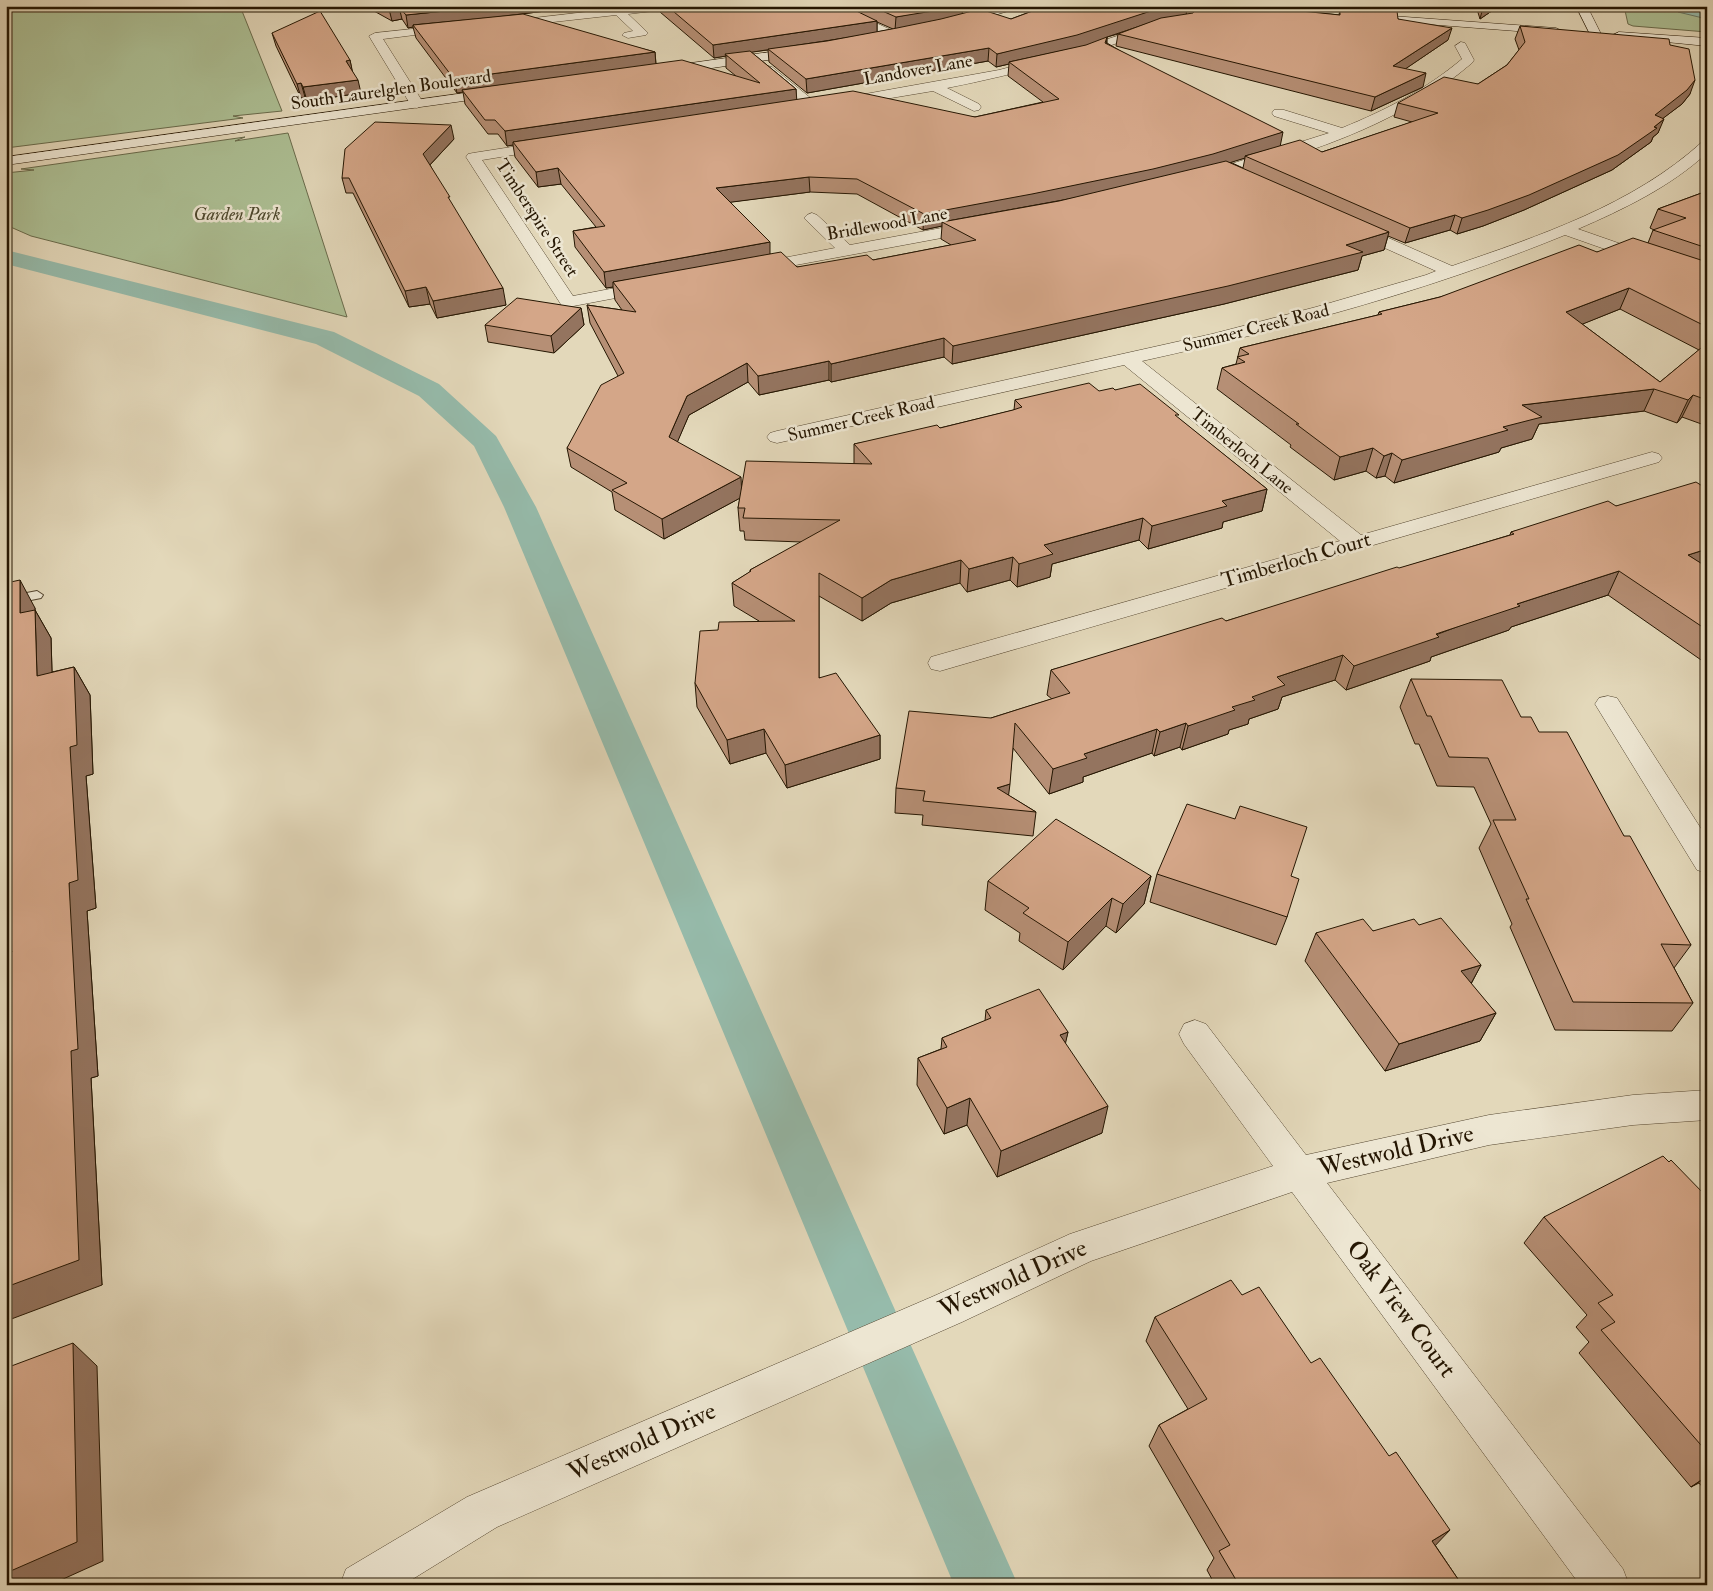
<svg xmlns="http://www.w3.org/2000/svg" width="1713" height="1591" viewBox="0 0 1713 1591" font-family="'IM FELL Double Pica',serif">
<rect width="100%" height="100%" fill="#e3d8ba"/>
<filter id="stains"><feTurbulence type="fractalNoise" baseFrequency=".004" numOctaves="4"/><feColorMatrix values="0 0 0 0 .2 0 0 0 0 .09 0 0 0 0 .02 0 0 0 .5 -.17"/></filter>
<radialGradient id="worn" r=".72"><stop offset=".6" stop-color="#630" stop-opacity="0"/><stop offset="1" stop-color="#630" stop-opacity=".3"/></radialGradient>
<g fill="#adc095" stroke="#696b4c">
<polygon points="6,6 240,6 282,111 233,116 243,118 6,148"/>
<polygon points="1624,6 1707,6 1707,32 1633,26 1628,24"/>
<polygon points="288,133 347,317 31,236 6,225 6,173 34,170 21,169 245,137 235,141"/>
</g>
<polygon fill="#96bbab" stroke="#697967" points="1672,6 1707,6 1707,19 1678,12"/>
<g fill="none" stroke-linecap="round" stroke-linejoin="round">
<polygon fill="#96bbab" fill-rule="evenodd" points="6,250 334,332 439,384 496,436 536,507 1018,1585 954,1585 504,507 474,446 419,396 316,344 6,264"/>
<g stroke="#544630" stroke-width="2">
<polygon id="lane" points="37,591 43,595 41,598 6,605 6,597"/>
</g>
<g stroke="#544630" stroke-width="1">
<g id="street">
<polygon points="638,6 675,6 670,9 628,14 648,33 646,35 628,38 622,35 624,33 633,31 616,15 508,27 502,24 508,21"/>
<polygon points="824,6 839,6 900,34 902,36 896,39 892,38"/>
<polygon points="450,25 454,26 456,28 454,30 383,39 424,104 417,108 412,107 369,36 375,33"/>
<path d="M1151,25L1157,28L1155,30C1087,55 1018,74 947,88L979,104L981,107L979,110L974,111L933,91L843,106L836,102L843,98L999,70L1071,51Z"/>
<path d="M1461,42L1465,43L1474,60L1472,63C1399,126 1297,158 1204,181L1199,180L1197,177L1199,174L1329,133L1274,116L1272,113L1274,110H1284L1342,128C1386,110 1425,90 1462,59L1455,46Z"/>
<polygon points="768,66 772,67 818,104 820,107 818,110 808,110 764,73 762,70 764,67"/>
<polygon points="551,141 556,142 558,145 556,148 482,160 573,296 652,281 658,282 660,286 658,290 568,307 562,306 466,157 468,154 473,153"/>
<path d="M1707,141V153C1670,187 1624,209 1578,229L1707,274V285L1565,235C1428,291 1286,329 1142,361L1361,535L1652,452L1659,454L1662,458L1659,462L940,671L931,669L928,663L931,657L1340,541L1124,365L777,443L770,441L767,437L770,433L777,431L1212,334L1316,307L1426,275L1436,271L1347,231L1345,228L1347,225H1359L1452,266C1539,236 1633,205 1702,142Z"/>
<polygon points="812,213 817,215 850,245 979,221 985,223 987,226 985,229 979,231 753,273 747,271 745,268 747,265 835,248 804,218 807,215"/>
<polygon points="1608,696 1617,698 1707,838 1707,873 1697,870 1595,704 1599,698"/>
<polygon points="1195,1020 1206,1024 1306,1155 1489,1115 1633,1095 1707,1090 1707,1120 1633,1125 1489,1145 1327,1183 1623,1569 1629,1585 1580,1585 1292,1192 1091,1261 962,1322 497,1527 403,1585 340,1585 346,1569 467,1497 934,1296 1070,1234 1273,1166 1184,1044 1179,1034 1184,1024"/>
</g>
</g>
<g stroke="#251602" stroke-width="1">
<g id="secondary">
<polygon points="1002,6 1020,6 1019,8 956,26 950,23 952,21"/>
<polygon points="1576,6 1587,6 1601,34 1599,36 1591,36"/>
<polygon points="1364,14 1556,28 1562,31 1556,34 1360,19 1358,17 1360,15"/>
<polygon points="1619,32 1707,38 1707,46 1615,37 1613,35"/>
<polygon points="806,47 810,48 812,51 810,54 663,75 657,71 663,67"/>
<polygon points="501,88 507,92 506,95 6,165 6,157"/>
</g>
</g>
<use href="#lane" fill="#ede6d2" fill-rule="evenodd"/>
<use href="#street" fill="#ede6d2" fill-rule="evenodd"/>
<use href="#secondary" fill="#ede6d2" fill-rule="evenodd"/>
</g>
<g fill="#b68f75" stroke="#251602" fill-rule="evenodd">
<path d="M365,6H586L513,15L655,52L656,64L736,76L726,68V56L714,58L660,12V6H963L962,14L1011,19L1046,6H1253L1339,15L1340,9H1338V6H1394L1393,11L1398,19L1448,40L1405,69L1423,87L1371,111L1116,46L1118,34L1107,37V43L1280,146L1322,152L1412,122L1394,117L1398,103L1478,84L1507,65L1519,50L1515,39L1520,26L1670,45L1690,94L1682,104L1663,118L1658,133L1653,137L1651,142L1612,170L1524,210L1483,226L1457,234L1450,230L1405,243L1388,236L1384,250L1362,256L1358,270L1224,304L952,364L944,357L831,382L829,380L759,395L748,382L689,415L677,442L742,488L854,464V444L940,428L1014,410L1015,400L1115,390L1178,418L1267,489L1262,511L1223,522L1222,528L1148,549L1139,540L1052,564L1050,577L1017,587L1010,580L967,592L960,583L891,603L862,621L819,596V677L880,735V759L787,788L766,753L730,764L697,707L695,683L718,630L759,621L734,606L732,583L750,572V570L802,542L745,540L744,531H740L738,508L740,498L664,539L615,510L612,492L571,467L567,448L618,376L590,323L587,305L622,310L615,300L613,287L606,288L575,247L573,231L596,227L561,184L538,187L515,157L513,145L507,146L498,134H488L465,104L463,92L457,93L416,38L413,27L408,28L402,19L392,21ZM877,22L893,29L877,32ZM768,50L769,62L807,93L988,61L996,67L1009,64L1008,76L1043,102L975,117L796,100V89L751,52ZM1245,158L1243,168L1230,162ZM810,192L857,194L923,230L942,226L941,239L951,245L873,260L797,267L770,254L730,202Z"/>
<polygon points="1476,6 1499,6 1480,19"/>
<polygon points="272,33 350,60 352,71 361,93 307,101 305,97 301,98 276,46"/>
<polygon points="454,139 430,165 506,305 437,318 430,304 409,307 353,193 346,193 342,178"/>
<path d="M1707,191V426L1682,417L1677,423L1644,411L1539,424L1532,439L1501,448L1499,452L1394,483L1385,476L1376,478L1366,471L1334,480L1290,447L1291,445L1217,389L1222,368L1236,364L1240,348L1378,315L1379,312L1440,297L1597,252L1648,243L1653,230H1654L1650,228L1658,209ZM1620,309L1699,350L1660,382L1582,324Z"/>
<polygon points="581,308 584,325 554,353 488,342 485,325"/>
<polygon points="1707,489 1707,666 1703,664 1704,662 1608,595 1511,627 1509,630 1431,657 1430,661 1346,690 1335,680 1282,697 1278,709 1249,719 1248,724 1229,730 1228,734 1182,750 1180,747 1154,756 1152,753 1083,777 1083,782 1049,794 1013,748 1008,795 1036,812 1033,836 922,825 923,815 895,813 896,788 991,718 1052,699 1047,695 1051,670 1226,621 1510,535 1511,532 1616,506"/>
<polygon points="6,583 35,608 35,610 51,638 52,672 74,667 90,695 93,774 86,776 96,908 87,911 98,1076 91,1078 102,1285 12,952 8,931 7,929 6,930"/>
<polygon points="1707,676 1707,683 1704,680"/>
<polygon points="1411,679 1521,717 1539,732 1624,836 1691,945 1674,968 1693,1003 1672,1031 1555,1030 1510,927 1512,924 1479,848 1491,824 1474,787 1437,786 1419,744 1415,744 1400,707"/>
<polygon points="1235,819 1291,876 1287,917 1276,945 1150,902 1157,874"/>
<polygon points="1151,876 1144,904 1116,933 1106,926 1063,970 1019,941 1020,933 985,910 988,881"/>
<polygon points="1419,925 1481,965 1471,984 1496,1013 1480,1041 1385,1071 1305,961 1316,933 1373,931"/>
<polygon points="986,1010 1068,1032 1065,1043 1102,1133 997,1177 967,1125 944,1134 917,1085 918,1058 941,1049 942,1038 985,1021"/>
<polygon points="1706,1196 1703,1199 1707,1203 1707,1492 1699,1483 1691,1487 1579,1353 1589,1342 1576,1327 1587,1315 1524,1243 1544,1217"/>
<polygon points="1242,1295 1435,1545 1462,1585 1215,1585 1207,1570 1214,1558 1149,1446 1159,1425 1188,1409 1146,1341 1155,1317"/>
</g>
<g fill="#94745f" stroke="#251602">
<polygon points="492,6 586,6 497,17 413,25 413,27 408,28 406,15"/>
<polygon points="952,6 963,6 962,15 895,30 896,17"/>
<polygon points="1179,6 1187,6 1186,17 1152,22 1107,37 1106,50 1075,48 1009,62 1009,64 996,67 997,54 1154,10"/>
<polygon points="1484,6 1499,6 1480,19 1483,7"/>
<polygon points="399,7 402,19 392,21 389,9"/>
<polygon points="877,21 877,33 727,56 725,54 726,56 714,58 713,45"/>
<polygon points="1452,28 1448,40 1389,80 1393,66"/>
<polygon points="989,48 988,61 807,93 806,79"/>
<polygon points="655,52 656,66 462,90 463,92 457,93 454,79"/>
<polygon points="350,60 353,74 346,61"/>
<polygon points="1426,73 1423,87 1371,111 1375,97"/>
<polygon points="358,80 361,93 307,101 303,87"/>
<polygon points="1695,80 1690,94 1682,104 1649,129 1655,115"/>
<polygon points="301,83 305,97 301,98 297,84"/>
<polygon points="796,89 797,103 513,142 513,145 507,146 505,131"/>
<polygon points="1664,119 1658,133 1653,137 1651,142 1612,170 1524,210 1483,226 1457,234 1462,218 1654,127"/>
<polygon points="451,125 454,139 426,169 423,154"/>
<polygon points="1283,132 1280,147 1245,156 1245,158 1210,169 1151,184 942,222 942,226 923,230 924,214"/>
<polygon points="558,168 561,184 538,187 536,172"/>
<polygon points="809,177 810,192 717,204 716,188"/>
<polygon points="1455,215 1450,230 1405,243 1410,228"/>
<polygon points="1389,232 1384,250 1362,256 1358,270 1224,304 952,364 953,346 1346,245"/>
<polygon points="770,242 770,258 613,282 613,287 606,288 604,272"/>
<polygon points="426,287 430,304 409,307 405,291"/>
<polygon points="503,288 506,305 437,318 433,301"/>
<polygon points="1629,288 1620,309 1558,334 1566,312"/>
<polygon points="581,308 584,325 554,353 551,336"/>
<polygon points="944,338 944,357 831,382 831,364"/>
<polygon points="829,361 829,380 759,395 758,376"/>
<polygon points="747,363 748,382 689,415 671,457 669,437 687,396"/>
<polygon points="1654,389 1644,411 1539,424 1532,439 1501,448 1499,452 1394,483 1402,460 1503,427 1522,405"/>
<polygon points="1693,395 1682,417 1677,423 1688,400"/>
<polygon points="1373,448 1366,471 1334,480 1340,457"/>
<polygon points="1392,453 1385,476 1376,478 1384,456"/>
<polygon points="741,477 742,497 664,539 662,519"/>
<polygon points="1267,489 1262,511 1223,522 1222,528 1148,549 1152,526 1222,501"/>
<polygon points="1143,518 1139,540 1052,564 1050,577 1017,587 1019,564 1044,545"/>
<polygon points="1707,549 1707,568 1688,555"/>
<polygon points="1013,557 1010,580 967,592 969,569"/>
<polygon points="961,560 960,583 891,603 862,621 862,598 891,580"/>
<polygon points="1619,571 1608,595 1511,627 1509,630 1431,657 1430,661 1346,690 1354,666 1517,604"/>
<polygon points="20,580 35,608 36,641 20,613"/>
<polygon points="35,610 51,638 53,705 37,676"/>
<polygon points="1343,655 1335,680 1282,697 1278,709 1249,719 1248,724 1229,730 1228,734 1182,750 1188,726 1232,707 1252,697 1277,677"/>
<polygon points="74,667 90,695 93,774 86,776 96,908 87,911 98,1076 91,1078 102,1285 6,1321 6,1287 71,1051 69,883 70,747"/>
<polygon points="1186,723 1180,747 1154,756 1160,732"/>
<polygon points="764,729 766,753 730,764 727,740"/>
<polygon points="1157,729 1152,753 1083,777 1083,782 1049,794 1053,769 1084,754"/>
<polygon points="880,735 880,759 787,788 785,765"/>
<polygon points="1010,784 1007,808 997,788"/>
<polygon points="1151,876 1144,904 1116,933 1123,904"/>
<polygon points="1112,898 1106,926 1063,970 1068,942"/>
<polygon points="1481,965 1466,993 1461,971"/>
<polygon points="1496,1013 1480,1041 1385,1071 1399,1044"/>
<polygon points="1068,1032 1062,1059 1060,1035"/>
<polygon points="970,1098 967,1125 944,1134 947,1108"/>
<polygon points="1108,1106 1102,1133 997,1177 1001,1151"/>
<polygon points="73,1343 97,1366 103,1561 50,1585 6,1585 6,1573"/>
<polygon points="1707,1476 1707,1477 1691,1487"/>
<polygon points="1450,1530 1431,1550 1432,1541"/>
</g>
<g fill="#d4a688" stroke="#251602">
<polygon points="384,6 495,6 406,15 399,7 389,9"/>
<polygon points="667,6 846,6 877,21 713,45"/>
<polygon points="871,6 952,6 939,10 896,17"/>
<polygon points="1046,6 1179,6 1154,10 1077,35 997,54 989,48 806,79 768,49 827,41 897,28 941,19 980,9 1011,19"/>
<polygon points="1190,6 1253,6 1340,15 1340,7 1397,11 1398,19 1452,28 1393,66 1426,73 1375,97 1118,34 1161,18 1193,13 1196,9"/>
<polygon points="320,11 350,60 346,61 358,80 303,87 301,83 297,84 272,33"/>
<polygon points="523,14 655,52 454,79 413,25"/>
<polygon points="1520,26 1669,39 1670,45 1689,49 1695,80 1687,90 1655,115 1664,119 1654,127 1657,128 1618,155 1529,195 1488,210 1462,218 1455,215 1410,228 1245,156 1300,140 1322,152 1438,113 1398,103 1444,77 1478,84 1507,65 1525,42"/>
<polygon points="1107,37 1105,43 1283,132 1213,154 1153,169 1032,194 924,214 857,179 809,177 716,188 770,242 604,272 573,231 605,226 558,168 536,172 513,142 853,91 975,117 1059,99 1009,62 1086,45"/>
<polygon points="750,51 796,89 505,131 495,120 485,120 462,90 682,60 760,83 725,54"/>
<polygon points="375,122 451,125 423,154 450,197 448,197 503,288 433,301 426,287 405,291 349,178 342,178 345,149"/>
<polygon points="1226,161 1389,232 1346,245 1363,252 1228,286 953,346 944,338 831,364 829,361 758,376 747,363 687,396 669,437 741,477 662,519 612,490 627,483 567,448 601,385 624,373 587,305 636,312 613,282 781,252 797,267 867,255 873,260 976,240 942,222 1059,201"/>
<polygon points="1707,191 1707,248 1653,230 1686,218 1658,209"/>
<polygon points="1633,238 1707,262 1707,327 1629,288 1566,312 1660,382 1707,343 1707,400 1693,395 1688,400 1654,389 1522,405 1542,417 1503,427 1508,430 1402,460 1392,453 1384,456 1373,448 1340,457 1296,424 1299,424 1222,368 1245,362 1237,357 1249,354 1240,348 1382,314 1379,312 1440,297 1579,245 1597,252"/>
<polygon points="517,298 581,308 551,336 485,325"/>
<polygon points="1089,383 1099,391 1113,388 1115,390 1140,384 1179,415 1175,415 1267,489 1222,501 1227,506 1152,526 1143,518 1044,545 1053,554 1019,564 1013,557 969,569 961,560 891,580 862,598 819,573 819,678 836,673 880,735 785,765 764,729 727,740 695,683 700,631 718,630 719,622 795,621 732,583 751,571 750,570 840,520 743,518 745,508 738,508 746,461 872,464 854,444 937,425 940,428 1013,410 1022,407 1015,400"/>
<polygon points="1696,482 1707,489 1707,549 1688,555 1707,567 1707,630 1619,571 1517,604 1520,606 1436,634 1439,637 1354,666 1343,655 1277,677 1285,685 1252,697 1255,700 1232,707 1235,710 1188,726 1186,723 1160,732 1157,729 1084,754 1087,758 1053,769 1015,723 1010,784 997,788 1036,812 923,801 925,791 896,788 909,711 991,718 1070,693 1051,670 1222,618 1226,621 1397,567 1399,568 1514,534 1511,532 1608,501 1616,506"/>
<polygon points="20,580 20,613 35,610 37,676 74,667 77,745 70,747 78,880 69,883 78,1049 71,1051 79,1260 6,1287 6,954 12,952 7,936 8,930 6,925 6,792 10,787 6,782 6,583"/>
<polygon points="1411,679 1502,680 1521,717 1531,717 1539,732 1567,732 1624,836 1630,836 1691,945 1661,944 1693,1003 1573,1002 1526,899 1529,899 1493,820 1516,820 1488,758 1449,757 1431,716 1427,716"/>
<polygon points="1187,804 1235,819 1240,806 1307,827 1291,876 1299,879 1287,917 1157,874"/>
<polygon points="1056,819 1151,876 1123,904 1112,898 1068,942 1023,913 1029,908 988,881"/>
<polygon points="1441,918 1481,965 1461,971 1496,1013 1399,1044 1316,933 1363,919 1373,931 1414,919 1419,925"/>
<polygon points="1039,989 1068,1032 1060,1035 1108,1106 1001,1151 970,1098 947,1108 918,1058 947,1047 942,1038 991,1018 986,1010"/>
<polygon points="1663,1156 1669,1162 1671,1160 1706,1196 1702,1198 1707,1203 1707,1452 1601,1330 1615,1322 1598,1303 1613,1295 1544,1217"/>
<polygon points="1231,1280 1242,1295 1259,1287 1311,1363 1320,1358 1389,1456 1396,1452 1450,1530 1432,1541 1462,1585 1239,1585 1219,1551 1230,1545 1159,1425 1207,1399 1155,1317"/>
<polygon points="73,1343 77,1542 6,1573 6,1368"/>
</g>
<g text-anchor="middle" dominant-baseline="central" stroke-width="5" stroke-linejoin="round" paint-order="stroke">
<g font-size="18" fill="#251602" stroke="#ede6d2">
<text transform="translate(918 70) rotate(-10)">Landover Lane</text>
<text transform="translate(391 90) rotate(-8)">South Laurelglen Boulevard</text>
<text transform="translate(537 218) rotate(57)">Timberspire Street</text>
<text transform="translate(887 224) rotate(-10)">Bridlewood Lane</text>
<text transform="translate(1256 328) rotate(-14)">Summer Creek Road</text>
<text transform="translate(861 419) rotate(-13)">Summer Creek Road</text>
<text transform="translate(1242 451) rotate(39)">Timberloch Lane</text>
</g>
<g font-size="18" font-style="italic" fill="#4e492e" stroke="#ede6d2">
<text x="237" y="214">Garden Park</text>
</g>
<g font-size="21" fill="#251602" stroke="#ede6d2">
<text transform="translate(1296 560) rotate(-16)">Timberloch Court</text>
</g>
<g font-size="25" fill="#251602" stroke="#ede6d2">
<text transform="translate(1396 1151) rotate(-13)">Westwold Drive</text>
<text transform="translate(1013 1279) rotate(-24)">Westwold Drive</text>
<text transform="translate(1401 1309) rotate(53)">Oak View Court</text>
<text transform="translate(642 1442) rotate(-24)">Westwold Drive</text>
</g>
</g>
<rect width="1713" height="1591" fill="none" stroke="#e3d8ba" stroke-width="25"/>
<rect x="8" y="8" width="1698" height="1576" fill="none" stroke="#251602" stroke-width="2.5"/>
<rect x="12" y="12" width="1688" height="1566" fill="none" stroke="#251602"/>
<rect width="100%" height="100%" filter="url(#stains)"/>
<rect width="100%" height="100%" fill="url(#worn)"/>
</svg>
